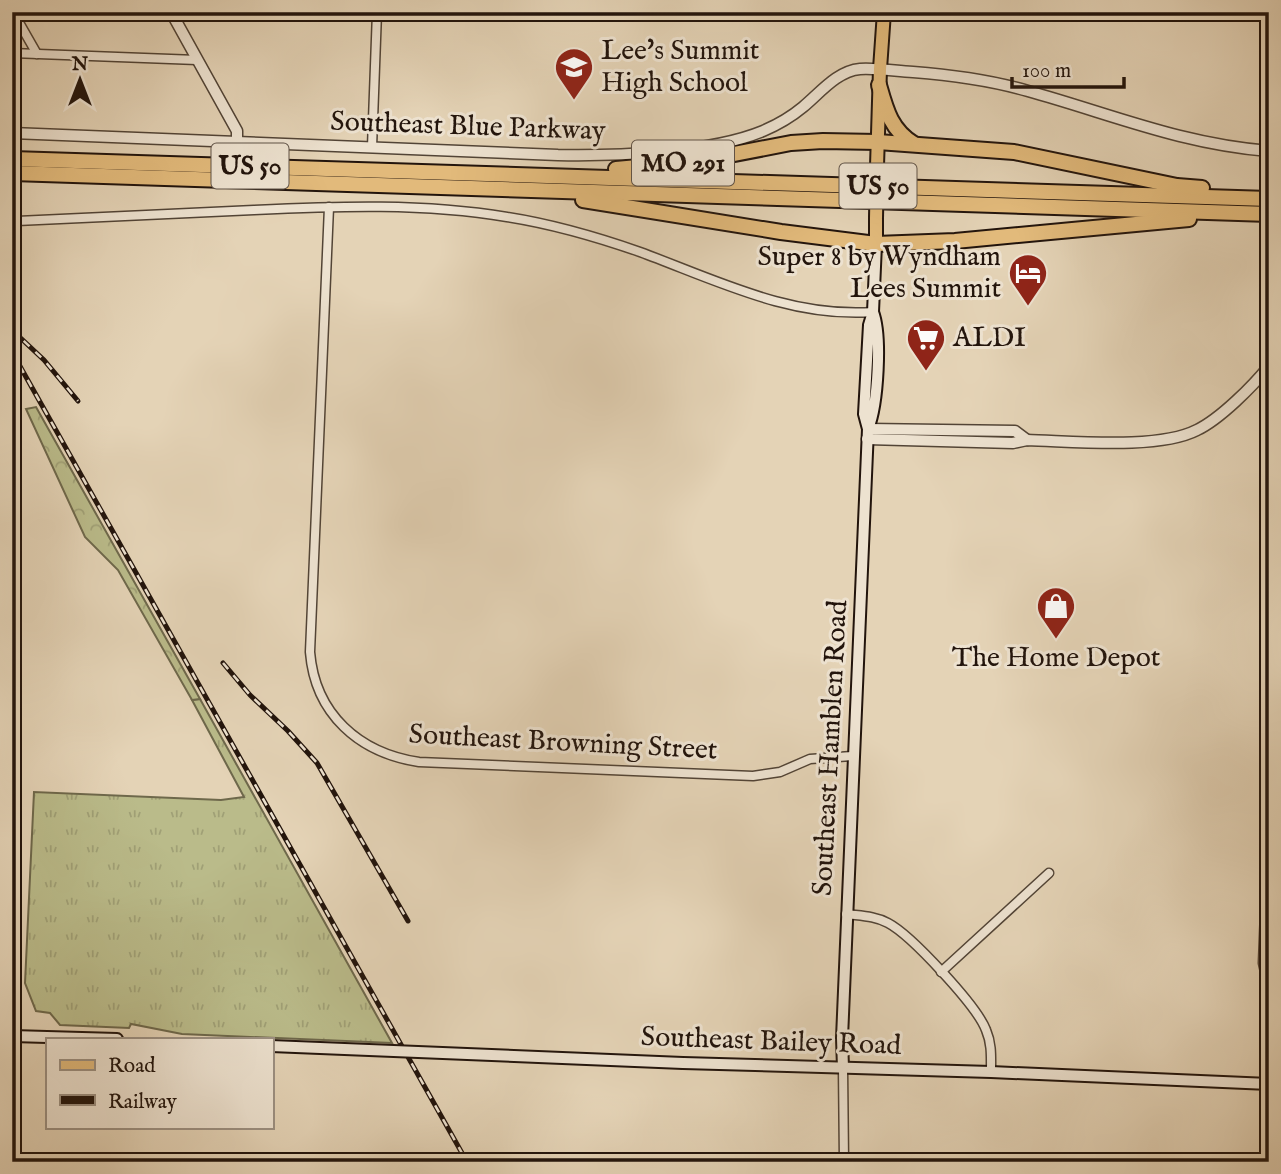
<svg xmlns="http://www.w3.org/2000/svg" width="1281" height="1174" viewBox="0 0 1281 1174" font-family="'IM FELL English',serif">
<defs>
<pattern id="grass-tufts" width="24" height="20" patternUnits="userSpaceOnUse" patternTransform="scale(1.75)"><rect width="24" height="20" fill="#babb8a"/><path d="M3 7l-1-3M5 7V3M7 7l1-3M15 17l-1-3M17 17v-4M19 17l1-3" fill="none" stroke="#a0a076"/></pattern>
<pattern id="forest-crowns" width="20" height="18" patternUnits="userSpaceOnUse" patternTransform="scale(1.75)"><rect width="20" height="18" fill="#babb8a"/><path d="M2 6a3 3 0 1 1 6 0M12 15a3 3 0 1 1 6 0" fill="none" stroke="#a0a076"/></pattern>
</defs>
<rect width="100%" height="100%" fill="#e4d3b6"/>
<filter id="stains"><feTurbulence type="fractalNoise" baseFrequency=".00286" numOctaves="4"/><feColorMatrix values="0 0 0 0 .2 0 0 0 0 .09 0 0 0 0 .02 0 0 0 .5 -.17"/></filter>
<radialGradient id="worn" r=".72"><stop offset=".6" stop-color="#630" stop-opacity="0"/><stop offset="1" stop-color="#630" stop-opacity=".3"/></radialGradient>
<polygon fill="url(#grass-tufts)" stroke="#6e684b" stroke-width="2" points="200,699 392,1043 182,1034 131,1024 129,1028 60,1025 50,1013 36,1011 25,983 34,792 221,800 244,797 192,700"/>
<polygon fill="url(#forest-crowns)" stroke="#6e684b" stroke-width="2" points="36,407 200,699 192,700 118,570 85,537 26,409"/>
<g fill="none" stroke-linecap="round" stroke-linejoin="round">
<g stroke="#524436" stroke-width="11">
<g id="minor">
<polyline points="13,12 37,54"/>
<polyline points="12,53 197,60"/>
<polyline points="372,147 377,12"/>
<path d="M329,207L310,652C315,714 359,753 419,762L753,776L780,772L810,759L852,756"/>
<path d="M17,221C96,217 175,213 254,210C339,206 423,203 507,217C552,224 597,237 640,252C716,280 790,318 873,312"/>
<polyline points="1269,809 1263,963 1269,990"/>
<path d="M846,914C861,916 875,916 888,923C911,935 977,1006 986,1030C992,1044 991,1057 991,1072"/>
<polyline points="941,972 1049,873"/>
<polyline points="843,1068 844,1162"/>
</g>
</g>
<g stroke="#524436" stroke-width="13">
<g id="tertiary">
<polyline points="171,12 237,131 237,142"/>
<path d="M12,133L558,155C615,156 710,153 763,131C777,125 791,117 803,107C820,93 837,71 860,69C877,68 895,71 913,72C952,75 990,80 1028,91C1111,114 1181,144 1269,151"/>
<polyline points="868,429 1015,431 1027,440"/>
<path d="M867,439L1013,443L1027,440C1072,441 1158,450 1197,430C1220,419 1253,386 1269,366"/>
</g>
</g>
<g stroke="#22140c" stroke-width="14">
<g id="secondary">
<path d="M873,312C882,336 878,404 868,429L864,414L869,325L873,312L876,244"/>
<polyline points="12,1036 117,1039"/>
<polyline points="683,1063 991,1072 1269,1084"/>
<polyline points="843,1068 842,1038 868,429"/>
</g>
</g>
<g stroke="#22140c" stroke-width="16">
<g id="primary">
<polyline points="877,166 880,69 884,12"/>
<polyline points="876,244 876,218"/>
</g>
</g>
<g stroke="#22140c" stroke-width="18">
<g id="motorway">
<path d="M879,85C886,110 891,130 914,144"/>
<polyline points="12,159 1269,199"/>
<polyline points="616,169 693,162 791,143 823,141 878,142 1014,152 1177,186 1202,188"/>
<polyline points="12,173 1269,214"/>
<polyline points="583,200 781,232 876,244 955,241 1189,219"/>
</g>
</g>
<use href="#minor" stroke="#ede2d0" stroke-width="8"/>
<use href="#tertiary" stroke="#ede2d0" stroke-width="10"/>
<use href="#secondary" stroke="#ede2d0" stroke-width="10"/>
<use href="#primary" stroke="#e2ba7b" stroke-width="12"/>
<use href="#motorway" stroke="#e2ba7b" stroke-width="14"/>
<g stroke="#22140c" stroke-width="5">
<g id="rail">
<polyline points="12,330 44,360 78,401"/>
<polyline points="12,352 467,1162"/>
<polyline points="223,663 250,695 288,731 317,763 408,921"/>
</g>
</g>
<use href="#rail" stroke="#ede2d0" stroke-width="2.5" stroke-dasharray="8" stroke-linecap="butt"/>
<g stroke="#22140c" stroke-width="14" stroke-linecap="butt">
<polyline id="secondary-bridge" points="271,1046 683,1063"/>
</g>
<g stroke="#22140c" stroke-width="16" stroke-linecap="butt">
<polyline id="primary-bridge" points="876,218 877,166"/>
</g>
<use href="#secondary-bridge" stroke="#ede2d0" stroke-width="10"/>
<use href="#primary-bridge" stroke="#e2ba7b" stroke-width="12"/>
</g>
<defs>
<g id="school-pin" transform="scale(2.0125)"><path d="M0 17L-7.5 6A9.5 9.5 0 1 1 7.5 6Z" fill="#8f2418" stroke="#ede2d0"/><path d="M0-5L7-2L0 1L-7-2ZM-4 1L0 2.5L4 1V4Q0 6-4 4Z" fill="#fff"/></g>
<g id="hotel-pin" transform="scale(2.0125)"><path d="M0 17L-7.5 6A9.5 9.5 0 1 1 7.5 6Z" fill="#8f2418" stroke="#ede2d0"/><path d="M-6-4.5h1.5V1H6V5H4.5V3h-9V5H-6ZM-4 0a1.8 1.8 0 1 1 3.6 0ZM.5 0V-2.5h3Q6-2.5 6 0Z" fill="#fff"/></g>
<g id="supermarket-pin" transform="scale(2.0125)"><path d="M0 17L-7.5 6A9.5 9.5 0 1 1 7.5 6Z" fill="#8f2418" stroke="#ede2d0"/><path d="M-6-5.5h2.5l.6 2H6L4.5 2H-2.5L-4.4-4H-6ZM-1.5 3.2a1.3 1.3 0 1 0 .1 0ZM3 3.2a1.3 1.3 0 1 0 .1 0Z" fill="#fff"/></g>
<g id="shop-pin" transform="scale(2.0125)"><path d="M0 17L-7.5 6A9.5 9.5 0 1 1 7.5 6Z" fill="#8f2418" stroke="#ede2d0"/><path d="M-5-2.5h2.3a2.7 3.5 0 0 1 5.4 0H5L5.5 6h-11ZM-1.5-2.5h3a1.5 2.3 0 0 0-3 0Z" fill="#fff"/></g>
</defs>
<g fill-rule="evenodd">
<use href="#school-pin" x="574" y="67"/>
<use href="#hotel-pin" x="1028" y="273"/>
<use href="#supermarket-pin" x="926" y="338"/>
<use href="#shop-pin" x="1056" y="606"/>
</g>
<g text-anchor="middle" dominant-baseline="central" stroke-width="6" stroke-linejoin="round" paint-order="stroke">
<g fill="#ede2d0" stroke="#5f5247" stroke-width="2">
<rect x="632" y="140.5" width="102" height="45" rx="5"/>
<rect x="211.5" y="143.5" width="77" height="45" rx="5"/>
<rect x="839.5" y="163.5" width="77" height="45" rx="5"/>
</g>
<g font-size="26" font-weight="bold" fill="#22140c">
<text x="683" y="163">MO 291</text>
<text x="250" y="166">US 50</text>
<text x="878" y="186">US 50</text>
</g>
<g font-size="28" fill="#22140c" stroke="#ede2d0" text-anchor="start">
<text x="601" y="51">Lee's Summit<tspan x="601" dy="32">High School</tspan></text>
<text x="1001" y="257" text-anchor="end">Super 8 by Wyndham<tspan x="1001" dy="32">Lees Summit</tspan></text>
<text x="953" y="338">ALDI</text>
<text x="1056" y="658" text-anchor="middle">The Home Depot</text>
</g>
<g font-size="28" fill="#22140c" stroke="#ede2d0">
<text transform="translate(468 127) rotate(2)">Southeast Blue Parkway</text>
<text transform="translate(563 743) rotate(3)">Southeast Browning Street</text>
<text transform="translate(831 748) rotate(-87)">Southeast Hamblen Road</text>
<text transform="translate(771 1042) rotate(2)">Southeast Bailey Road</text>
</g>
</g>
<rect width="1281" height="1174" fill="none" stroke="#e4d3b6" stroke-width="42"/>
<rect x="14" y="14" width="1253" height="1146" fill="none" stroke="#22140c" stroke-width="3.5"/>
<rect x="21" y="21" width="1239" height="1132" fill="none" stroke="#22140c" stroke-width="2"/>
<rect x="46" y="1038" width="228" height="91" fill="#ede2d0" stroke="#9c9082" stroke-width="2"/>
<rect x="60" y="1060" width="35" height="10" fill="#e2ba7b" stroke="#9c9082" stroke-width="2"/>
<text x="108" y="1072" font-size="21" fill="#22140c">Road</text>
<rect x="60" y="1095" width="35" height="10" fill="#22140c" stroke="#9c9082" stroke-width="2"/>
<text x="108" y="1108" font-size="21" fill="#22140c">Railway</text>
<g transform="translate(80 80)" stroke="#ede2d0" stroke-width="5" paint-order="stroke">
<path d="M0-5L12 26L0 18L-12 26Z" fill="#22140c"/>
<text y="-10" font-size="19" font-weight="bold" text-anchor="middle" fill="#22140c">N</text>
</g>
<path d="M1012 77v10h112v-10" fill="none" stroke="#22140c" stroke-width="3.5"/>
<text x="1022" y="77" font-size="21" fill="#22140c" stroke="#ede2d0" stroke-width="5" paint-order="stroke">100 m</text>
<rect width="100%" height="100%" filter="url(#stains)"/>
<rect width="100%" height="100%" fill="url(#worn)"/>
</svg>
